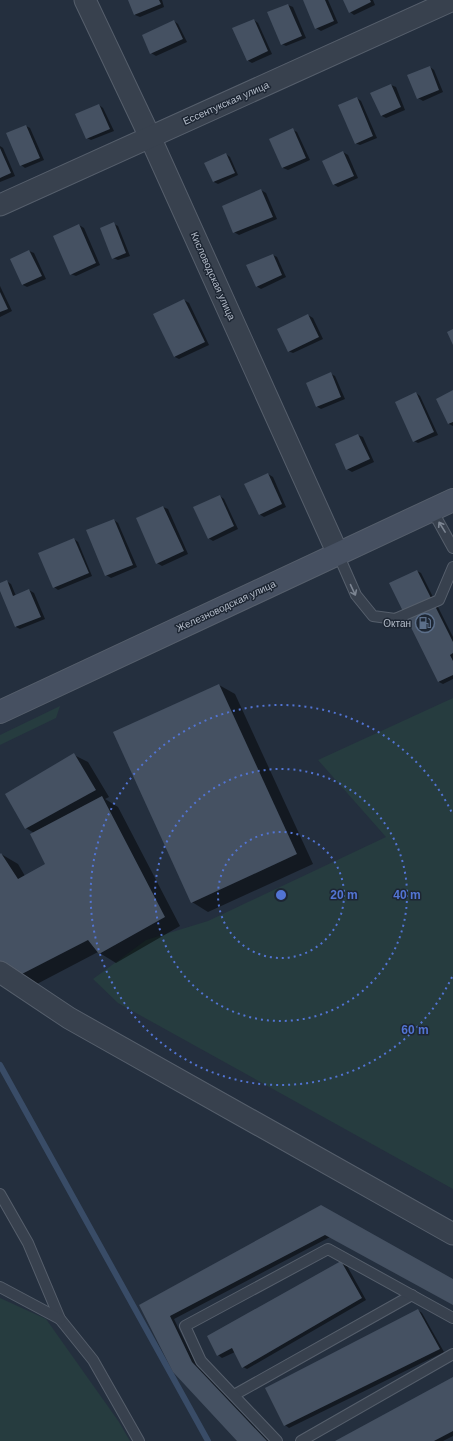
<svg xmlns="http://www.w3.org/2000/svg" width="453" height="1441" viewBox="0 0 453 1441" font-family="Helvetica,sans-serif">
<rect width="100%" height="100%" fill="#242f3e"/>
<g fill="#263c3f">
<polygon points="453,698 453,1189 118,1003 93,979 146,940 208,921 386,837 318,760"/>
<polygon points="60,706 56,718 0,745 0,735"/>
<polygon points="0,1298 46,1319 119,1422 130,1441 0,1441"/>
</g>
<g fill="#0007">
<polygon points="129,0 162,0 164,7 140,17 135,15"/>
<polygon points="304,0 328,0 338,23 321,31 316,28"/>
<polygon points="344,0 373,0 375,5 354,15 350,12"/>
<polygon points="288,5 293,7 306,38 286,46 282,44 269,13"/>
<polygon points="254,20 258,23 272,54 252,63 247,60"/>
<polygon points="174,21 178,24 187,42 156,56 151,53 143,36"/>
<polygon points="430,67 434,70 443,92 423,101 418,98"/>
<polygon points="391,85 396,87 405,110 386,118 382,116"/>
<polygon points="357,98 361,101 377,138 360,145 355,143"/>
<polygon points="99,105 103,108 114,131 91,140 87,138"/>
<polygon points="26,126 30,128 44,160 25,168 21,165"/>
<polygon points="293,130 297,132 310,160 288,170 283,168 271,140"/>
<polygon points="0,146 3,148 15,176 0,182"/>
<polygon points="343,152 348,155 358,178 338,187 333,184"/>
<polygon points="226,154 230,157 238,175 218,184 214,182"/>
<polygon points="261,190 266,193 277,219 239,235 234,232"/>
<polygon points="114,224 118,226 130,256 118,260 113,258"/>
<polygon points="79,225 84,228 100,265 76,276 71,274"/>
<polygon points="29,251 34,253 46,279 27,287 23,285"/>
<polygon points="273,255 277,257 286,277 261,289 256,286"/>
<polygon points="0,286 12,311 0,317"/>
<polygon points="184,300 189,303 209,345 179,359 175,357"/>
<polygon points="308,315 313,318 323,339 293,353 288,351"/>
<polygon points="331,374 335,376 345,399 321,409 316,406"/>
<polygon points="453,391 453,426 449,424"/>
<polygon points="416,393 420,396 438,435 418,443 414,441"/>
<polygon points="358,435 363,437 374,462 352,472 347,469"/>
<polygon points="268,474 273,477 286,507 264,517 259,514"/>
<polygon points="220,496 224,499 238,529 213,541 208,538"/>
<polygon points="163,507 168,509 188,554 162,566 157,563 137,518"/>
<polygon points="114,520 118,523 137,567 111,578 106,575"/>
<polygon points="74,539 78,542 92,576 58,590 54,587"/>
<polygon points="417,571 421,573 453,637 453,679 443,684 439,682"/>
<polygon points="6,581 11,584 16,596 29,590 34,593 45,619 20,629 16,627 0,588 0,584"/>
<polygon points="219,685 235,694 313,864 208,912 192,902"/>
<polygon points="74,755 88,762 109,797 105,799 118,807 180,926 116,963 98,952 35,985 0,962 0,855 1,854 18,864 25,876 47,865 34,833 26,828"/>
<polygon points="321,1206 453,1280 453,1304 330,1237 174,1319 197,1366 268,1441 239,1441 140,1305"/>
<polygon points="341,1262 346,1264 366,1300 247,1369 243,1367 235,1352 222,1358 218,1355"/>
<polygon points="418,1310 422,1313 444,1352 289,1428 285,1425"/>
<polygon points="453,1378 453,1436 443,1441 337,1441"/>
</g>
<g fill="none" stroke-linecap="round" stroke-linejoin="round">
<polyline stroke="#394c67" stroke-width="6" points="0,1065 208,1441"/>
</g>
<g fill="#455162">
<polygon points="128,0 159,0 161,4 134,15"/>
<polygon points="303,0 325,0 334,21 315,29"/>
<polygon points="343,0 370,0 371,2 349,13"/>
<polygon points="288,4 302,36 281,45 267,12"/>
<polygon points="254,19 268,51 247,61 232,28"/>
<polygon points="174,20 183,39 150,54 142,35"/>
<polygon points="430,66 439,90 417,99 407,75"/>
<polygon points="391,84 401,107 381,116 370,93"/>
<polygon points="357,97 373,136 355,144 338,105"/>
<polygon points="99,104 110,129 86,139 75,114"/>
<polygon points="26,125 40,158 20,166 6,133"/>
<polygon points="293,128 306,158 282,168 269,139"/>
<polygon points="0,148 11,173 0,178"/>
<polygon points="343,151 354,176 333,185 322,161"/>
<polygon points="226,153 235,173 213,182 204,163"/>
<polygon points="261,189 273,217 233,233 222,206"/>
<polygon points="114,222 126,253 112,259 100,228"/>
<polygon points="79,224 96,263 70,275 53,236"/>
<polygon points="29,250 42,276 22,285 10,259"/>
<polygon points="273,254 282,275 256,287 246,265"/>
<polygon points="0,292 8,309 0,312"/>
<polygon points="184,299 205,342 174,357 153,314"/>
<polygon points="308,314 319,337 288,352 277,329"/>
<polygon points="453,329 453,345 447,332"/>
<polygon points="331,372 341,397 316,407 306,383"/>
<polygon points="453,390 453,422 448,424 436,399"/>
<polygon points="416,392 434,432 413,442 395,402"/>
<polygon points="358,434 370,459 346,470 335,444"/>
<polygon points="268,473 282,504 259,515 244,484"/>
<polygon points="220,495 234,526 208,539 193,507"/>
<polygon points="163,506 184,551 156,564 136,518"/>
<polygon points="114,519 133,565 105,576 86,530"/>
<polygon points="74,538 89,573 53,588 38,553"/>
<polygon points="417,570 453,642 453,653 450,655 453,661 453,675 438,682 389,583"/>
<polygon points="7,580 13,596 29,589 41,617 15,627 0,591 0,583"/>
<polygon points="219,684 297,854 191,903 113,732"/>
<polygon points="74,753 96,790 25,829 5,794"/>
<polygon points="102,796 165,917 99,954 88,940 18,976 0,963 0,854 1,853 18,879 45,864 30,834"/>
<polygon points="321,1205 453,1279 453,1305 325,1235 170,1316 192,1362 267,1441 237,1441 173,1372 139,1305"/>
<polygon points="341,1261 362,1298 242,1368 232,1348 217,1356 207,1336"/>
<polygon points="418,1309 440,1349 284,1426 265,1388"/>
<polygon points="453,1377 453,1431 434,1441 335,1441"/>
</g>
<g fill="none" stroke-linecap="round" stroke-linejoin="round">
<g stroke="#565f6c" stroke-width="12">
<g id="service">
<polyline points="425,514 437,519 453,548"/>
<polyline points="338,554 356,595 373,616 395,619 439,600 453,567"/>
<polyline points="0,1194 28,1243 60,1319 93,1360 139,1441"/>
<polyline points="0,1287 60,1319"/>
<polyline points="234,1395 412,1295"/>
<polyline points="277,1441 201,1361 185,1326 328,1249 453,1318"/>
<polyline points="301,1441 453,1354"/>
</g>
</g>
<g stroke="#565f6c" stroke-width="23">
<g id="minor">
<polyline points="85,0 150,137 338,554"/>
<polyline points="0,205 453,0"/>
<polyline points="0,972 69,1018 453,1234"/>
</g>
</g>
<g stroke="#565f6c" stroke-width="24">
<polyline id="secondary" points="0,712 453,500"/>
</g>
<use href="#service" stroke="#38414e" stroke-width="10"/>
<use href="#minor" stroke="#38414e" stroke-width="21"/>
<use href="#secondary" stroke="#465061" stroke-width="22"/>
</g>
<defs><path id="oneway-shaft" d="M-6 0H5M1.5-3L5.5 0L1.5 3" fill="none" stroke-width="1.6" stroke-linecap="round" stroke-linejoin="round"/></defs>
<g stroke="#7c8592">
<use href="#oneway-shaft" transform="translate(442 527) rotate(-122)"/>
<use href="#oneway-shaft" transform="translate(353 590) rotate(65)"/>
</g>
<g fill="none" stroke="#5274d3" stroke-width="2" stroke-dasharray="2 4">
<circle cx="281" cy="895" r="63"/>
<circle cx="281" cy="895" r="126"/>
<path d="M452 977A190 190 0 1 1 452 813"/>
</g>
<defs>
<g id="fuel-ring" transform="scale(1)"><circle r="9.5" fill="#1d2633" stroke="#5c6f8a" stroke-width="1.5"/><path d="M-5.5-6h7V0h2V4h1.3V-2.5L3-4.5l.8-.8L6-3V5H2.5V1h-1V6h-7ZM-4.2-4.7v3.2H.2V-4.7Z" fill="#5c6f8a"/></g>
</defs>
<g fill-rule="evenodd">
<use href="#fuel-ring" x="425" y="623"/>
</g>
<g text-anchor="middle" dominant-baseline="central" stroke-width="3" stroke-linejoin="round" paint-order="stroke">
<g font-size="10" fill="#b4bcc9" stroke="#1d2633">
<text transform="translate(226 103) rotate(-24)">Ессентукская улица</text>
<text transform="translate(213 276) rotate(66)">Кисловодская улица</text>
<text transform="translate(226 606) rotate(-25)">Железноводская улица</text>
</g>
<g font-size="10" fill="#b4bcc9" stroke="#1d2633" text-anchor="end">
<text x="411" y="623">Октан</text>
</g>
</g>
<circle cx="281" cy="895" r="6" fill="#5274d3" stroke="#1d2633" stroke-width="2"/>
<g font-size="12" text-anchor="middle" font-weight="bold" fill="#5274d3" stroke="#1d2633" stroke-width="3" stroke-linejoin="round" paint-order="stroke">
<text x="344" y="899">20 m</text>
<text x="407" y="899">40 m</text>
<text x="415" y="1034">60 m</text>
</g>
</svg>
